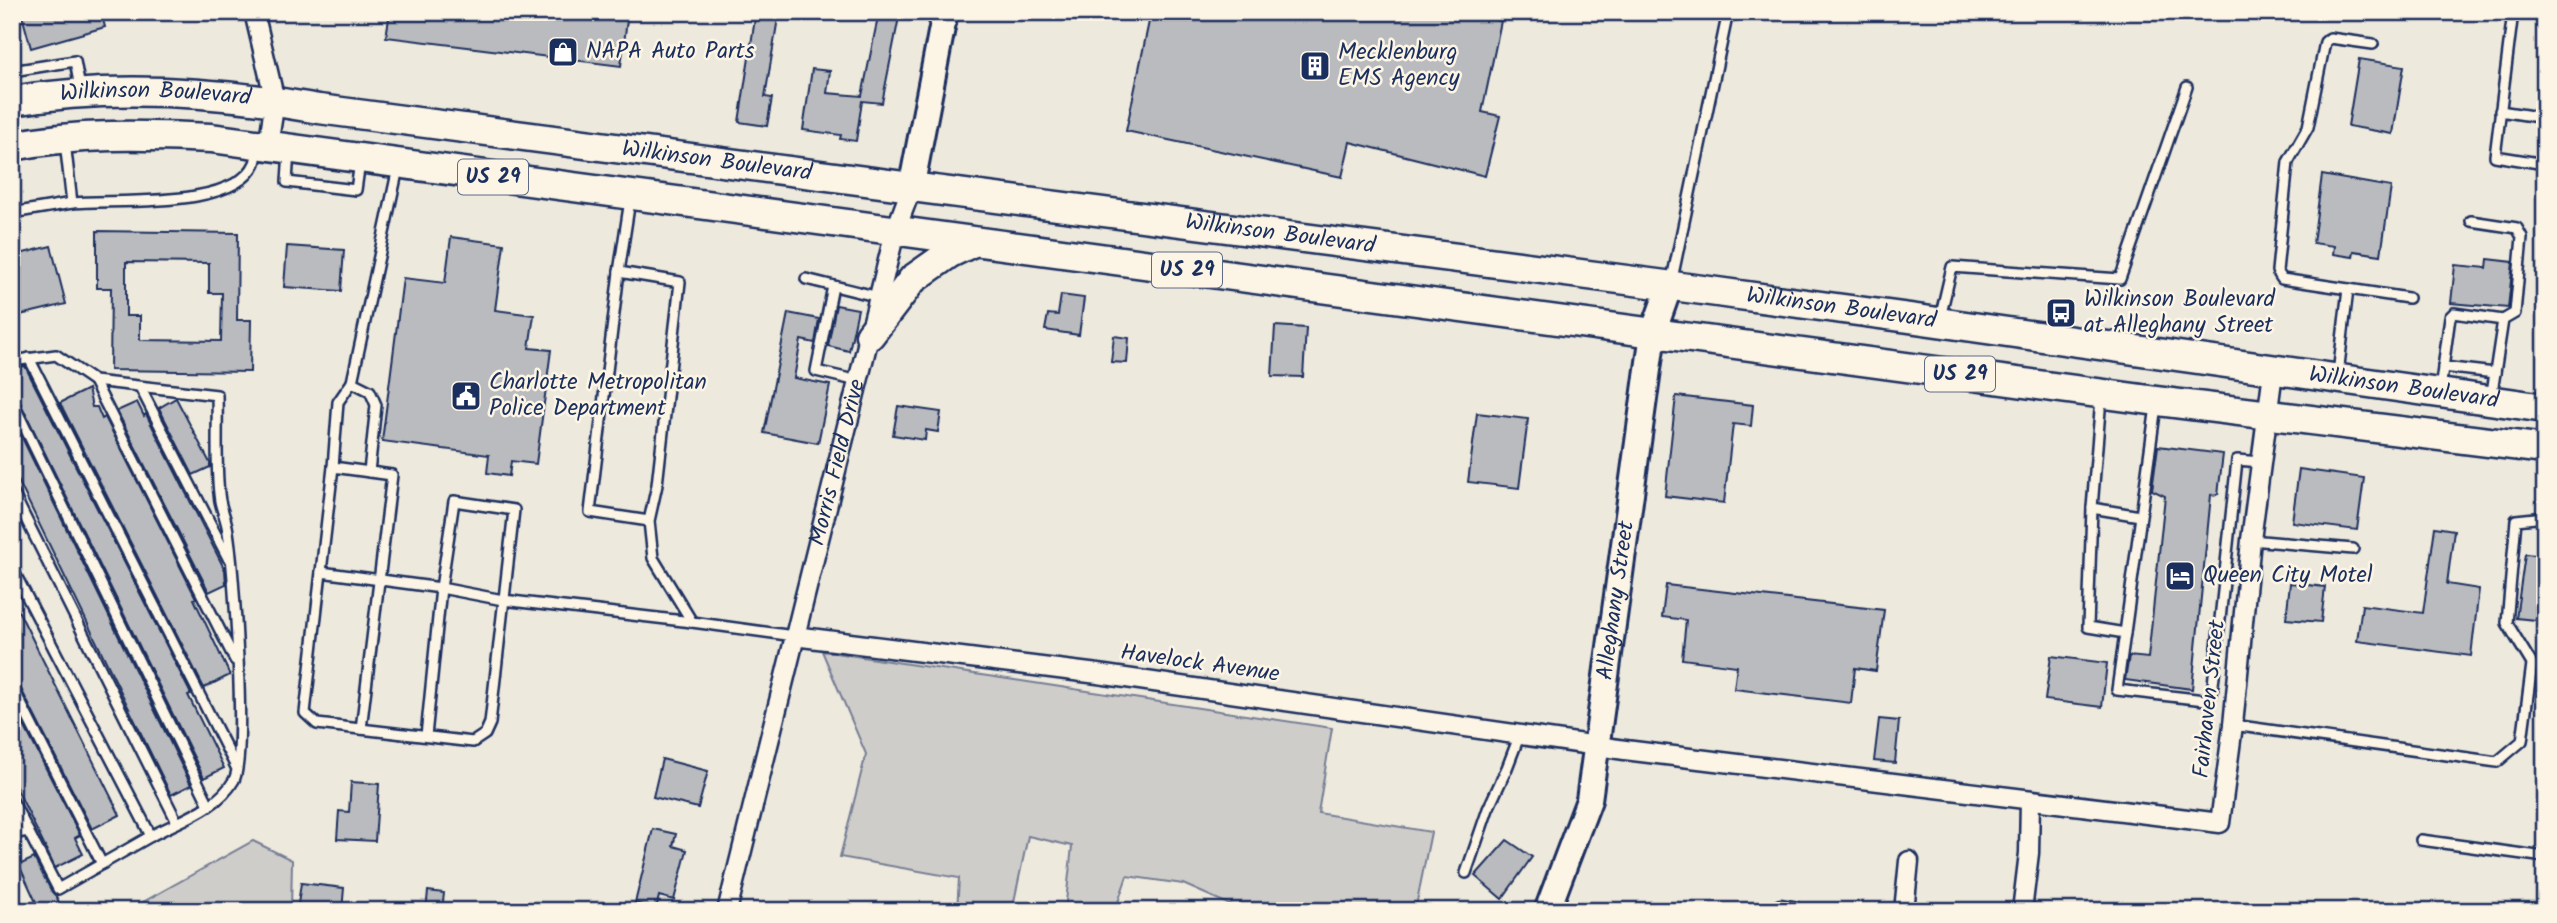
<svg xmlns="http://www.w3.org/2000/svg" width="2557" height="923" viewBox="0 0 2557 923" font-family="Kalam,sans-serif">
<rect width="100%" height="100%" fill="#eee9dd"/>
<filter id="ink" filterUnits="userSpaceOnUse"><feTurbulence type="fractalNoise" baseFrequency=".0143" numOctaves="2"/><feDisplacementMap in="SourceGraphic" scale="14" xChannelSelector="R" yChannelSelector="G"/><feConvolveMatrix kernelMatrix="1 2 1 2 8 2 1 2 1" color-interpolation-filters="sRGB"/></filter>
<g filter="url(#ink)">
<g fill="#cfcdca" stroke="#757e94" stroke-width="2">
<polygon points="822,651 1332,728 1318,813 1431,832 1415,911 1244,911 1183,884 1127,876 1115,911 1065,911 1072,846 1028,836 1012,911 957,911 959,878 840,857 866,754"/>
<polygon points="253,841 292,860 291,911 127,911"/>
</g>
<g fill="#babbbe" stroke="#1b2f5e" stroke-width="2" fill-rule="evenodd">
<polygon points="21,12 101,12 105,27 31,48"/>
<polygon points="390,12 628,12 621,66 386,37"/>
<polygon points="756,12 779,12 765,97 772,98 767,126 739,122"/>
<polygon points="879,12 900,12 882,103 862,101 856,141 840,139 841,135 803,130 812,69 830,71 827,93 862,96"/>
<polygon points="1151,12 1458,12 1501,21 1482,112 1500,116 1485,176 1350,142 1342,177 1126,131"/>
<polygon points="2359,59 2404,66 2393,134 2348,126"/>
<polygon points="2322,175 2391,187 2381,255 2354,251 2353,257 2333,254 2334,246 2313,243"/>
<path d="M97,231L238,233L237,320H251L250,372L110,370L111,288H97ZM126,262L209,263V293H222L221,341L140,340V316H126Z"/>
<polygon points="451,237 504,244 495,310 534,315 529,348 551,350 536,464 511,461 509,476 487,473 489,455 382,441 403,278 445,283"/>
<polygon points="51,246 66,304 12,317 12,256"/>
<polygon points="287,246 344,250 341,291 284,287"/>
<polygon points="2488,259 2513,262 2508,308 2451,303 2455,265 2487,268"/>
<polygon points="1061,295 1084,298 1079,335 1045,330 1048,314 1058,315"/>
<polygon points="836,305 858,309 849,351 828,346"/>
<polygon points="788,313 819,319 815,343 801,340 794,378 830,385 818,443 764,433"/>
<polygon points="1275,326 1306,328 1303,377 1272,376"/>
<polygon points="1114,336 1129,338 1127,363 1111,362"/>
<polygon points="25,366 191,694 188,695 224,768 204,778 18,398 12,394 12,370"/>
<polygon points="88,389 92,407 97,407 102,419 105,417 196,598 194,599 230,675 204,688 60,403"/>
<polygon points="1676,396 1753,405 1751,426 1733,424 1724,503 1665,496"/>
<polygon points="176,398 210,463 210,467 193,475 159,408"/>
<polygon points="137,402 144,416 146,414 225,570 226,584 209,592 117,411"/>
<polygon points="898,406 941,412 938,432 926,430 925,440 893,435"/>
<polygon points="1477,413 1528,419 1519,488 1468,482"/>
<polygon points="12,417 191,785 171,795 12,468"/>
<polygon points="2158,446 2223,454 2218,494 2211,495 2192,689 2125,680 2129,656 2148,658 2165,496 2152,490"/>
<polygon points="2299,469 2364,478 2357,530 2292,522"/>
<polygon points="2435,527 2454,530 2447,584 2479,589 2471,656 2357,641 2362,605 2423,613"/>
<polygon points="2525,554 2545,556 2545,621 2516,618"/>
<polygon points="2290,583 2325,587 2321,622 2286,619"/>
<polygon points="1666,585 1884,610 1876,671 1855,668 1851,703 1734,689 1737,666 1682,659 1686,620 1662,617"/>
<polygon points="12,598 120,815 92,829 18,683 12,679"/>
<polygon points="2051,656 2107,663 2102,707 2045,700"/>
<polygon points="12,702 80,835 75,838 83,854 55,868 12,779"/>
<polygon points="1879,719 1899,721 1895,763 1874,761"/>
<polygon points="662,759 708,771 698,808 653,797"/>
<polygon points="351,782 379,784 375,841 337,839 339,811 349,812"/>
<polygon points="653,829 676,834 673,846 687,850 674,900 659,896 656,909 635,903"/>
<polygon points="1507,840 1532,857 1502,899 1475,876"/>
<polygon points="34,858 52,892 56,896 63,911 40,911 19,865"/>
<polygon points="301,883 344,888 342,911 297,911"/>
<polygon points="428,891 444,893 442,911 426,911"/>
</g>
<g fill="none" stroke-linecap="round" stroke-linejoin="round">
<g stroke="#1b2f5e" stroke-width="14">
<g id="lane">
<polyline points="2513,12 2495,156 2545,164"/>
<polyline points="2373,44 2330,38 2325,42 2308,127 2288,162 2277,271 2282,279 2408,298"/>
<polyline points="12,71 75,61 80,88"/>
<polyline points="2500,111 2545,118"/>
<path d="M65,142L72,203C116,199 235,210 255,163C257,158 257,151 257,146"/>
<polyline points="289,150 287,182 356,190 360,162"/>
<polyline points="12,213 72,203"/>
<polyline points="2471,221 2517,228 2522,237 2515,313 2503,320 2491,399"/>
<polyline points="619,272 630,200"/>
<polyline points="806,279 879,297"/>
<polyline points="1671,284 1728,12"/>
<polyline points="833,286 816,371 858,381"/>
<polyline points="1940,318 1952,267 2120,279 2187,87"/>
<polyline points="29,358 236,767"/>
<path d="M12,361L56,355L94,381L217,395C218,427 215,471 220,501C222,511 227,521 228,532C234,568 247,756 234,780C218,809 178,821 151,836"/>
<polyline points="2443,367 2495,373"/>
<polyline points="2338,374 2348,289"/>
<polyline points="94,381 235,660"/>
<polyline points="352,382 398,168"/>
<polyline points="140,387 228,558"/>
<polyline points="2440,390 2450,317 2454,313 2503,320"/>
<polyline points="2101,398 2092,508 2088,627 2125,633 2117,690 2205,700 2212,694 2237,460 2261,462"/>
<polyline points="12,401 209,805"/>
<polyline points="333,467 338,402 352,382 370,391 376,405 369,472"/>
<polyline points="12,491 177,822"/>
<polyline points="2092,508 2140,516"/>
<polyline points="649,521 657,485 680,282 619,272 590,512 649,521 653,558 692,622 794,636"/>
<polyline points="2251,540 2353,549"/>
<polyline points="12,568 151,836 58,889 28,831 12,834"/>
<polyline points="321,572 333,467 392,475 361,729"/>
<polyline points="2125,633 2156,406"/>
<polyline points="12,686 102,864"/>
<polyline points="2233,725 2497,762 2522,741 2532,664 2507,623 2516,520 2545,517"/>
<polyline points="426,736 441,588 454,501 514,510 490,723 485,734 473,742 317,724 305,713 321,572 441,588 503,600 692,622"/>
<polyline points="12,800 28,831"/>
<polyline points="2421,840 2545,857"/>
<polyline points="1466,873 1488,809 1507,768 1520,734"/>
</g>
</g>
<g stroke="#1b2f5e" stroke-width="23">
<g id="street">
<polyline points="254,12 275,101 268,146"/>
<polyline points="794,636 1098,674 1625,750 2220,823 2233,725 2251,540 2273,372"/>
<polyline points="1781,909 1793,911"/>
<path id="s1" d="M727,911L895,232L911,189"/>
<polyline points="1904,911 1909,861"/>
<polyline points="2022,911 2029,853 2030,800"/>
</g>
</g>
<g stroke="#1b2f5e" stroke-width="30">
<g id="secondary">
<polyline points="911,189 945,12"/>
<path id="s2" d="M1547,911L1589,800L1653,333L1670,285"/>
</g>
</g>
<g stroke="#1b2f5e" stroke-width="33">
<g id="primary">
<path id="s3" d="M12,101C114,84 218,91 319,109C770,170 1222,226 1673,286C1964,324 2254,368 2545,408"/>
<path d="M12,146C77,133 145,135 211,138L2157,401L2545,449"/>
<polyline points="870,335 913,279 950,253 973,242"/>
</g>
</g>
<use href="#lane" stroke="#fcf5e5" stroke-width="9"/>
<use href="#street" stroke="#fcf5e5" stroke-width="18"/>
<use href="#secondary" stroke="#fcf5e5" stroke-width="24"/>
<use href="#primary" stroke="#fcf5e5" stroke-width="28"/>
</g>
</g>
<defs>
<g id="shop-square" transform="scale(1.575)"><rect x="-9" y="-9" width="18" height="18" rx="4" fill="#1b2f5e" stroke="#fcf5e5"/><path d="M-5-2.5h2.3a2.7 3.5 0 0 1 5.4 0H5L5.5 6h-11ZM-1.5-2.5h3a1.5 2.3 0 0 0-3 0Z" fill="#fff"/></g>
<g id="building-square" transform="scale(1.575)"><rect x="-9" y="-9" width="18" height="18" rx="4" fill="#1b2f5e" stroke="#fcf5e5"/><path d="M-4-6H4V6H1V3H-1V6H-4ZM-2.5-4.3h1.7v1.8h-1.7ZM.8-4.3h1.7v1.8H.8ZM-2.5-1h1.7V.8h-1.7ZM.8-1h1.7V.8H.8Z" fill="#fff"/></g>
<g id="bus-square" transform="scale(1.575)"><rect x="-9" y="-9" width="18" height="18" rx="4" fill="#1b2f5e" stroke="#fcf5e5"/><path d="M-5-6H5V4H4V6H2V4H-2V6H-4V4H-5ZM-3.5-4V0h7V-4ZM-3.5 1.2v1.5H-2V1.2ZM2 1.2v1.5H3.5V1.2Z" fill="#fff"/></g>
<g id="civic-square" transform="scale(1.575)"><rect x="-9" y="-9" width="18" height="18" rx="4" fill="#1b2f5e" stroke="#fcf5e5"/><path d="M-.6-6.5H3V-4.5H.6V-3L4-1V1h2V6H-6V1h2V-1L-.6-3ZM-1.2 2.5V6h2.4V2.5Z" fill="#fff"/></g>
<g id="hotel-square" transform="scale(1.575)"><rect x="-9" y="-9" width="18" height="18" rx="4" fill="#1b2f5e" stroke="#fcf5e5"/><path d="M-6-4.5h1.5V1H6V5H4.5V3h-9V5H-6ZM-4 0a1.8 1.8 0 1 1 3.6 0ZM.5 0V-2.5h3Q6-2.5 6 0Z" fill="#fff"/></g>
</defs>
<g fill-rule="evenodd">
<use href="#shop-square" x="563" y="52"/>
<use href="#building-square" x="1315" y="66"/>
<use href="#bus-square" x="2061" y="313"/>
<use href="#civic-square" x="466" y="396"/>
<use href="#hotel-square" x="2180" y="576"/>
</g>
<g text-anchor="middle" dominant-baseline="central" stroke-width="5" stroke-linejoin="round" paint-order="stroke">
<g fill="#fcf5e5" stroke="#5e6a86" stroke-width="2">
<rect x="458" y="159.5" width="70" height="35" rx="5"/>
<rect x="1152" y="252.5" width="70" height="35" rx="5"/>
<rect x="1925" y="356.5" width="70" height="35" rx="5"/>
</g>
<g font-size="21" font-weight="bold" fill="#1b2f5e">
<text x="493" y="177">US 29</text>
<text x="1187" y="270">US 29</text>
<text x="1960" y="374">US 29</text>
</g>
<g font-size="23" fill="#1b2f5e" stroke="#fcf5e5" text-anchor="start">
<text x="586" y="52">NAPA Auto Parts</text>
<text x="1338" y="53">Mecklenburg<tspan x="1338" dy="26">EMS Agency</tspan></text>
<text x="2084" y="300">Wilkinson Boulevard<tspan x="2084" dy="26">at Alleghany Street</tspan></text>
<text x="489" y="383">Charlotte Metropolitan<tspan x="489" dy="26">Police Department</tspan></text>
<text x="2203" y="576">Queen City Motel</text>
</g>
<g font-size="23" fill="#1b2f5e" stroke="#fcf5e5">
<text stroke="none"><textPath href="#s3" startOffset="144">Wilkinson Boulevard</textPath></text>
<text stroke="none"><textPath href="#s3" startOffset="710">Wilkinson Boulevard</textPath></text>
<text stroke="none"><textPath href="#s3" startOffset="1278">Wilkinson Boulevard</textPath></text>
<text stroke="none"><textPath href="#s3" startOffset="1844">Wilkinson Boulevard</textPath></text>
<text stroke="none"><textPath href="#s3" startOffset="2412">Wilkinson Boulevard</textPath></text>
<text stroke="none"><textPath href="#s1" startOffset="462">Morris Field Drive</textPath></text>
<text stroke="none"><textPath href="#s2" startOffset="320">Alleghany Street</textPath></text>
<text transform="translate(1200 664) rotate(8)">Havelock Avenue</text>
<text transform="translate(2210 699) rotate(-84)">Fairhaven Street</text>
</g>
</g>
<rect width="2557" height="923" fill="none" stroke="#fcf5e5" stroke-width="42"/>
<rect x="21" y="21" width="2515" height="881" fill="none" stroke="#1b2f5e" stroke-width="2.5" filter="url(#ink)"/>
</svg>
